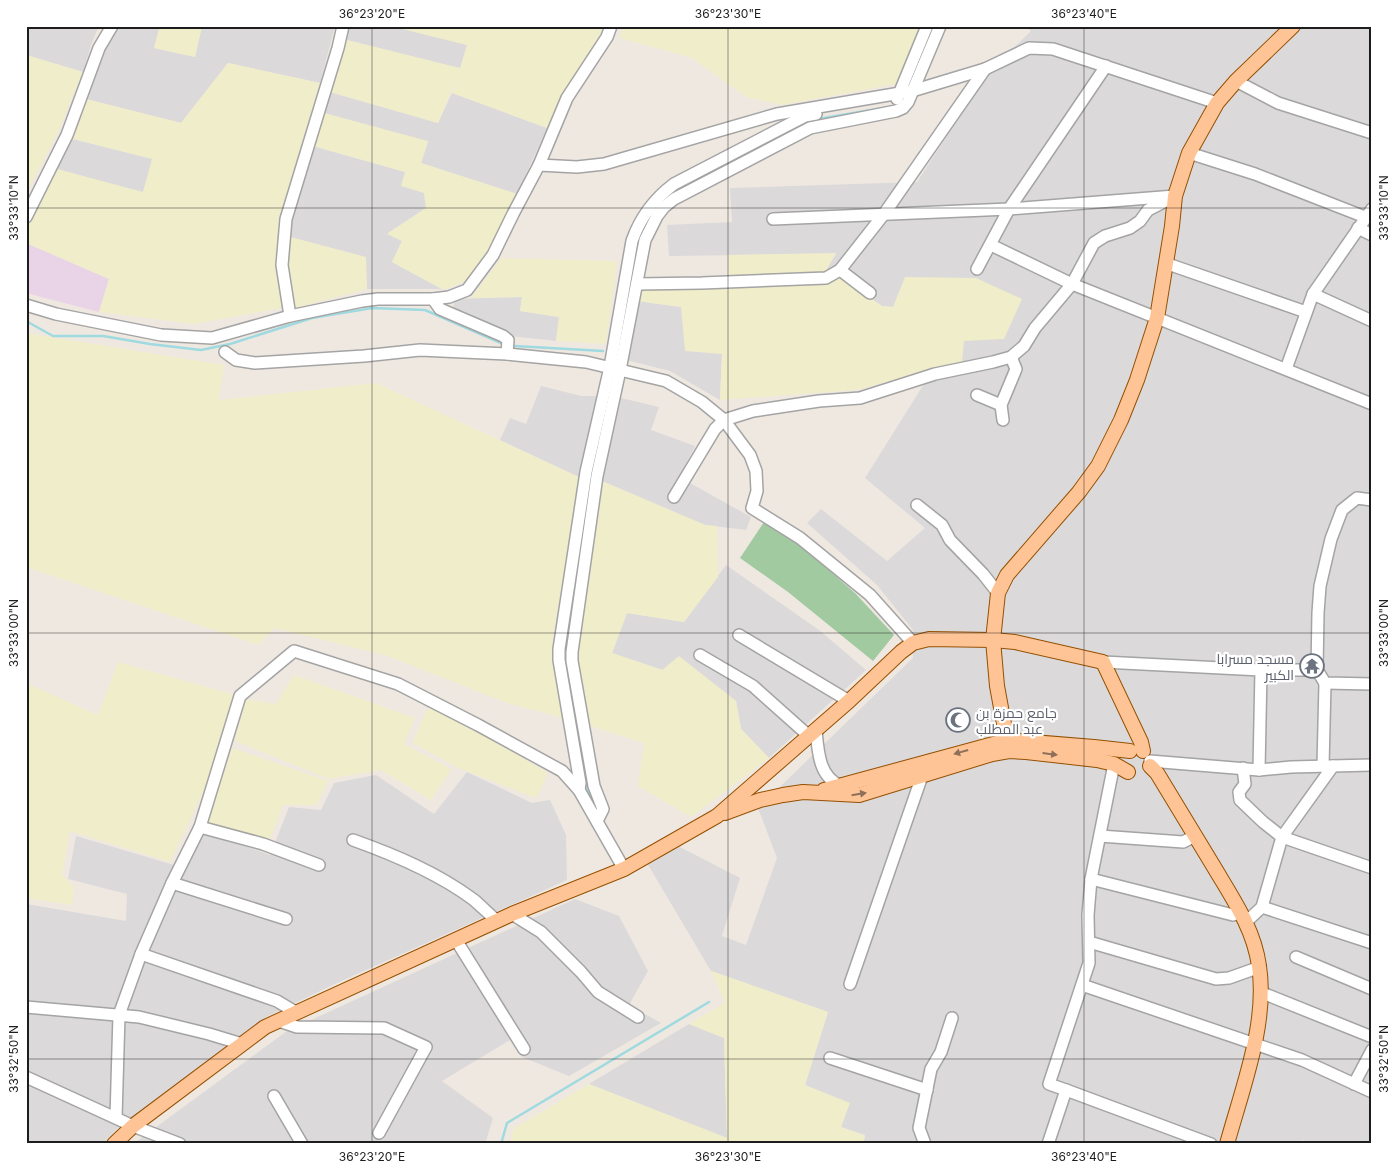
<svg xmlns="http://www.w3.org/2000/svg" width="1398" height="1170" viewBox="0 0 1398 1170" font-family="Inter,Cairo,sans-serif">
<rect width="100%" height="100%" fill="#efe8e1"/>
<g fill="#dbd9da">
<polygon points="26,26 99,26 92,42 83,72 26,55"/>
<polygon points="118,26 160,26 154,48 195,57 202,26 231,26 241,28 242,26 335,26 320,83 228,63 181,123 86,99 106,45"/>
<polygon points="349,26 391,26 468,45 460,69 347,40"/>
<polygon points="1024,26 1372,26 1372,1144 1313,1144 1302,1140 1300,1144 863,1144 865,1135 841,1127 849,1103 805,1085 828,1012 711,971 647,863 678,846 740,878 722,936 746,945 777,858 758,808 913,658 913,630 877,585 807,523 821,509 887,561 925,528 865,478 934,368 962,362 893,307 882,306 826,268 836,254 669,256 667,225 732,222 730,188 917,182 988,73 1031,31"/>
<polygon points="330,92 438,123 452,93 547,128 517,194 421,163 428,142 324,113"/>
<polygon points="73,139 153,159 143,193 57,169"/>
<polygon points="313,146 405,172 424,193 426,208 388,233 402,241 392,262 442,289 367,289 365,257 290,237 290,220"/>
<polygon points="522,297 520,311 559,317 556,341 510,336 452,312 455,299"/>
<polygon points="637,301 681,307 722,354 720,400 670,371 626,360"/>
<polygon points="541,386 581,396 598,396 581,478 500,440 510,418 526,424"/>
<polygon points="621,398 659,407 651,430 695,446 679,477 751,517 746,530 705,525 602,481"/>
<polygon points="726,565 819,630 866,670 769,758 741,729 736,701 679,657 663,670 612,653 627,613 684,622"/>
<polygon points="467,772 532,803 550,800 566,835 567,880 337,983 264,1018 117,1129 102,1144 26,1144 26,904 126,921 127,894 68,879 76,836 184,868 202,831 270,855 289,807 321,810 334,783 376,775 434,814"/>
<polygon points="575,899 619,916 648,971 629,1005 661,1023 569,1076 522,1057 510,1040 442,1081 493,1118 485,1144 133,1144 287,1031"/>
<polygon points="689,1024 724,1038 727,1138 589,1084"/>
</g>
<polygon fill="#e9d3e7" points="26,243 109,279 99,312 26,293"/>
<g fill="#f0edca">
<polygon points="160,26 202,26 195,57 154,48"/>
<polygon points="391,26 603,26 600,34 562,94 547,128 452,93 457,78 438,123 330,92 347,40 460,68 467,45"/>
<polygon points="623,26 921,26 896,84 782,105 746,97 692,58 620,38"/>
<polygon points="26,55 83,72 57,134 26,194"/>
<polygon points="228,63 320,83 280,218 275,266 282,308 193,324 99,312 109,279 26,243 26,230 57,169 143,192 152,159 73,139 86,99 181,123"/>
<polygon points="324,113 428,141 421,163 517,194 489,251 465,281 447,289 442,289 392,262 402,241 387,234 426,208 424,193 401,186 405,172 313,146"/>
<polygon points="290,237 366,257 367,289 295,308 288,264"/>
<polygon points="836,253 827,269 882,306 893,307 905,277 976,278 1022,299 1004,339 964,341 962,362 856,390 720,400 722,354 685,351 681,307 637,301 639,288 728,286 728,255"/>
<polygon points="501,258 617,261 606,344 556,341 559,317 520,311 522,297 471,298"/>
<polygon points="26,333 224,365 219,400 376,383 581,478 552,641 563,718 507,703 385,655 274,628 258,645 26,567"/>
<polygon points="602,481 705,525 717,526 718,577 684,622 627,613 612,653 662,670 679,656 736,701 741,729 769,758 691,817 638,786 644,743 590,726 576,651"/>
<polygon points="118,662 235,695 208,781 170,862 70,831 62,875 74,887 72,905 26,898 26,683 98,715"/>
<polygon points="294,675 415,718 404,744 451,769 431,800 381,770 329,779 235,741 245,699 276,704"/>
<polygon points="435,707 474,729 548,773 536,798 456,767 413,743 426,711"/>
<polygon points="233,748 328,781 317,805 283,805 270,839 204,822"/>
<polygon points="711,971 828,1012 805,1085 850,1103 841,1127 865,1136 863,1144 510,1144 514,1128 589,1084 727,1138 724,1038 689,1024 725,1003"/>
</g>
<polygon fill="#a1caa1" points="764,522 800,545 855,593 894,635 873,661 788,592 740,558"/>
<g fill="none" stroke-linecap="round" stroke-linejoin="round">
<g stroke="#9edae0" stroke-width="2.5">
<polyline points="818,119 889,107"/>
<polyline points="671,194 686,184 810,121"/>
<polyline points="637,253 640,238 645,225"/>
<polyline points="26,321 53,336 103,336 150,344 201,350 230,344 312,318 372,308 425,310 501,343"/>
<polyline points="515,346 603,351"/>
<polyline points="580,556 565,656 588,790 593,800"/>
<polyline points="501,1144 507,1123 709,1002"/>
</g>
<g stroke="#a4a4a4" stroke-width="14">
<g id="minor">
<polyline points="1236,81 1278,103 1372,133"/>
<polyline points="897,99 927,26"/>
<polyline points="1189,153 1255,174 1365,217"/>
<polyline points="539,165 567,98 607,37 611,26"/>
<polyline points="26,217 67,135 99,48 112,26"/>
<polyline points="1358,228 1372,235"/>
<polyline points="991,245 1072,284 1372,404"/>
<polyline points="1165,263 1306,312"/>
<polyline points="977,269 1009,209 1106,66"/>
<polyline points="840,270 870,293"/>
<polyline points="637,284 702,283 826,278 840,270 884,214 985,69"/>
<polyline points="1313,294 1372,321"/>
<polyline points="433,299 440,309 503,336 508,340 507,354"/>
<polyline points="26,305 56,314 161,335 212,338 290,316 362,301 378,299 433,299 449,297 467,290 493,255 513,214 539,165 577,167 604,164 777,114 912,91 985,69 1029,48 1053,49 1217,103"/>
<polyline points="290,316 282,265 286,219 338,48 343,26"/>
<polyline points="225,352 236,360 255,363 364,356 420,350 507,354 586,362 666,381 702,402 724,420 750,455 756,471 757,491 752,508 800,538 870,595 913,643"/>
<polyline points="1286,369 1313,294 1372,209"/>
<polyline points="977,395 1001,405"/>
<polyline points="1003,420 1001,405 1016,369 1011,357"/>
<polyline points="674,497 715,429 724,420 753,411 819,401 860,398 935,374 993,362 1011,357 1024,346 1035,328 1072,284 1094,243 1105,236 1130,228 1140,221 1148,210 1175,196 1009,209 773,219"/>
<polyline points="917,505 942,525 950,540 983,574 998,593"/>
<polyline points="739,635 849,701"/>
<polyline points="700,655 753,686 809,736"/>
<polyline points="1103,662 1261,670 1317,670 1325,683 1372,684"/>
<polyline points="1317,670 1318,613 1320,586 1331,539 1342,510 1357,498 1372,500"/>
<path d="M816,730C818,752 819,777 841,786"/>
<polyline points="1150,761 1259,770 1291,767 1372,765"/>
<polyline points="1323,766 1325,683"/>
<polyline points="1243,768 1245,784 1239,792 1240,800 1263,822 1282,837 1372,868"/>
<polyline points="1259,770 1261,670"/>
<path d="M579,790L580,783L559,660V649L586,472L610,367L632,241C640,218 654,199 674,184L805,116L816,114"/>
<polyline points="597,821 603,809 594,786 572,661 572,652 597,476 620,370 645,240 657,216 664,207 674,199 810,128 896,111 903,108 908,102 940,26"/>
<polyline points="200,827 263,844 319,865"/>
<polyline points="1100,836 1183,842 1195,836"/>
<path d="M353,840C395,855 438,873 474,900C482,907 489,914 497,921"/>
<polyline points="1091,879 1233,915 1241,913"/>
<polyline points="172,883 286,919"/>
<polyline points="1262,907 1372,943"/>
<polyline points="512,914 541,932 581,972 598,992 638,1017"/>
<polyline points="1246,922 1262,907 1282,837 1333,766"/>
<polyline points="456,940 524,1049"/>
<polyline points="1089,942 1216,979 1229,978 1260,967"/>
<polyline points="141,954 277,1001 297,1013"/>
<polyline points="1296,957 1372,989"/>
<polyline points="850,984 922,776"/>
<polyline points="1082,985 1302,1060 1372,1092"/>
<polyline points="1260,992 1372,1037"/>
<polyline points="26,1007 139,1017 209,1034 242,1044"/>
<polyline points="279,1021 297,1027 384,1028 426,1047 379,1133"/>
<polyline points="830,1058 927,1090"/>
<polyline points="26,1077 133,1126 180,1144"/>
<polyline points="1354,1084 1372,1050"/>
<polyline points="1066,1090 1049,1084 1089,963 1088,915 1091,879 1114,764"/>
<polyline points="274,1096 302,1144"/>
<polyline points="116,1118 119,1015 141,954 172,883 200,827 240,696 294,651 398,684 478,725 562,771 579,790 624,869"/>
<polyline points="925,1144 919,1128 931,1069 941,1052 952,1018"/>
<polyline points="1048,1144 1066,1090 1211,1144"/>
</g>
</g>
<g stroke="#955000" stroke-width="16">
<g id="major">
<polyline points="1009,751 997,686 993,640 998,593 1007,575 1079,492 1098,466 1121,420 1137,380 1157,318 1172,226 1175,196 1189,153 1217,103 1236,81 1293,26"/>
<path d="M1150,766L1157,773C1176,804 1195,836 1214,867C1233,899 1254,929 1259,966C1268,1023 1242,1089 1227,1144"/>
<polyline points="824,790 1008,740 1094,747 1130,751"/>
<polyline points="725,813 760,800 783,795 803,792 859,795 992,754 1009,751 1026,752 1097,760 1114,764 1128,772"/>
<polyline points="114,1144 133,1126 265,1027 512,914 624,869 717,816 849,701 901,652 913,643 929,639 993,640 1015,642 1103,662 1141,742 1143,751"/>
</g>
</g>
<use href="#minor" stroke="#fff" stroke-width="11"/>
<use href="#major" stroke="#ffc496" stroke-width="14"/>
</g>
<defs><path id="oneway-solid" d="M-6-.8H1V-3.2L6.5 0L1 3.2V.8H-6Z" transform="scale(1.25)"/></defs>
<g fill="#8e705a">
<use href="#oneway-solid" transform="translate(961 752) rotate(164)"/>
<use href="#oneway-solid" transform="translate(1050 754) rotate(7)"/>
<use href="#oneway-solid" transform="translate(859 794) rotate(-9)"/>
</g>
<path fill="none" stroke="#1d1d1d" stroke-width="1" stroke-opacity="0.45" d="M372,26V1144M728,26V1144M1084,26V1144M26,208H1372M26,633H1372M26,1059H1372"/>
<defs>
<g id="temple-ring" transform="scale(1.25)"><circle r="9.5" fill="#fff" stroke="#6b7280" stroke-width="1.5"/><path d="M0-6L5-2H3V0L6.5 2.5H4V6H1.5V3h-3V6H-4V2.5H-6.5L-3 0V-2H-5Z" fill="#6b7280"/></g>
<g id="mosque-ring" transform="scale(1.25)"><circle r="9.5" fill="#fff" stroke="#6b7280" stroke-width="1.5"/><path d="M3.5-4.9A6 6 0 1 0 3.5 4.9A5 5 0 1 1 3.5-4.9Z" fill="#6b7280"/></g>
</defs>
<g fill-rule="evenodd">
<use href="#temple-ring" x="1312" y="666"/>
<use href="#mosque-ring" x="958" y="720"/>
</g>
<g text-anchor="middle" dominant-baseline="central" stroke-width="4.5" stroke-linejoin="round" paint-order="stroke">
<g font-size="14" fill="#5b616d" stroke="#fff" text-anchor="end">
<text x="1294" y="658">مسجد مسرابا<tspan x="1294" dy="16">الكبير</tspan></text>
<text x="976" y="712" text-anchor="start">جامع حمزة بن<tspan x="976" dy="16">عبد المطلب</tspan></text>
</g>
</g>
<rect width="1398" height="1170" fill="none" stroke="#ffffff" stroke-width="55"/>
<rect x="28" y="28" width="1342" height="1114" fill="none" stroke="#1d1d1d" stroke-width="2"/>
<g font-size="12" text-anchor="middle" fill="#1d1d1d">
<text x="372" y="18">36°23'20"E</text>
<text x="728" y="18">36°23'30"E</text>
<text x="1084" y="18">36°23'40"E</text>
<text transform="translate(14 208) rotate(-90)" y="4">33°33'10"N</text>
<text transform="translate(1384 208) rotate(-90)" y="4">33°33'10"N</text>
<text transform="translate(14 633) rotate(-90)" y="4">33°33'00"N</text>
<text transform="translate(1384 633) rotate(-90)" y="4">33°33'00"N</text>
<text transform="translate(14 1059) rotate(-90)" y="4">33°32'50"N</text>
<text transform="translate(1384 1059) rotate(-90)" y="4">33°32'50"N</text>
<text x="372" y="1161">36°23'20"E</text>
<text x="728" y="1161">36°23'30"E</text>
<text x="1084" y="1161">36°23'40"E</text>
</g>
</svg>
